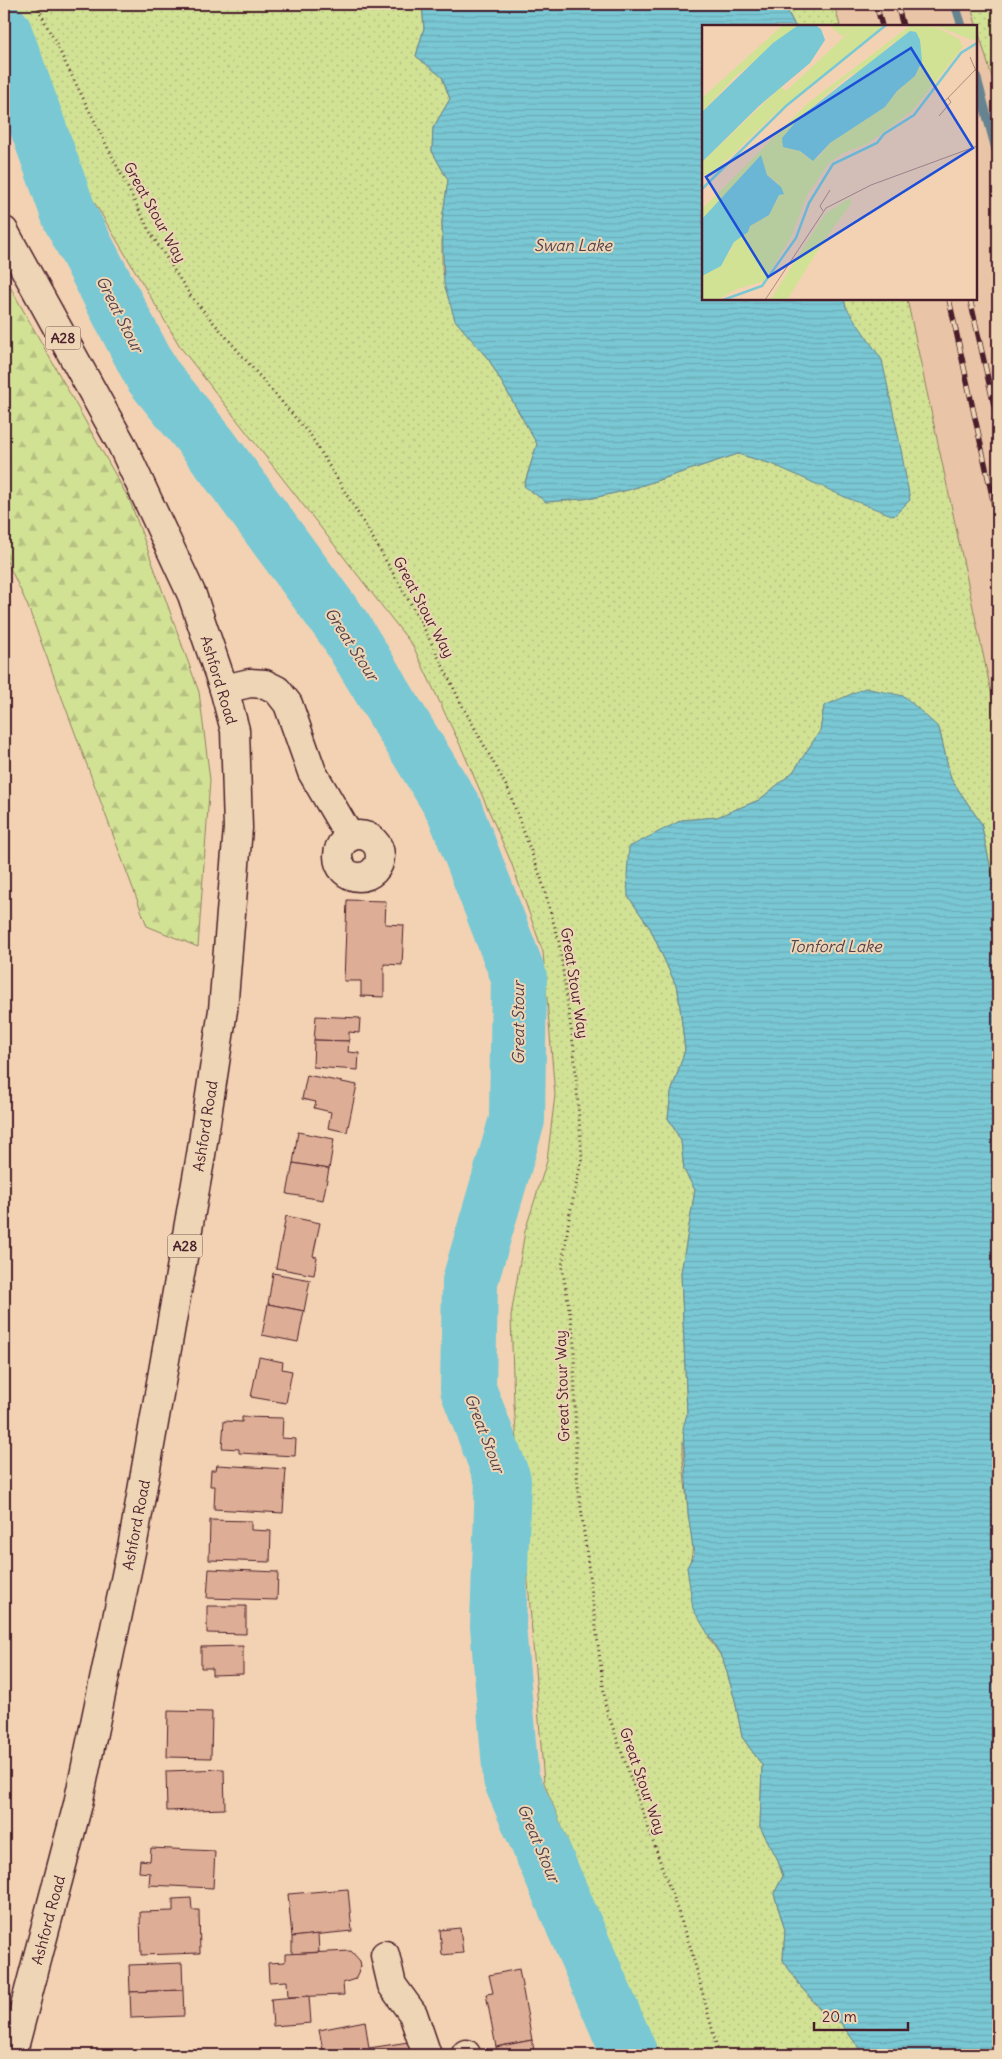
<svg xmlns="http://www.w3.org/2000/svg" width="1002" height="2059" viewBox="0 0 1002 2059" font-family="Delius,sans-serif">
<defs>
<pattern id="grass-dots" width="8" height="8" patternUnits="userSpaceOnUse" patternTransform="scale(1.25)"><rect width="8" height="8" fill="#d2e295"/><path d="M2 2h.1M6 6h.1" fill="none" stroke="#b6c181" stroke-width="1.8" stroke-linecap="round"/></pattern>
<pattern id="forest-firs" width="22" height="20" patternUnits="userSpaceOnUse" patternTransform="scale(1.25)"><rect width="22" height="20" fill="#d2e295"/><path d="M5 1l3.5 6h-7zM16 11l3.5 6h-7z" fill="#b6c181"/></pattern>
<pattern id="water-rules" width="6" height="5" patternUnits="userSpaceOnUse" patternTransform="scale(1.25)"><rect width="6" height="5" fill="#79c8d4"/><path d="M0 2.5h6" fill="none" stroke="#6aabb6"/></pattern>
</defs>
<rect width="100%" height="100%" fill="#f2d2b2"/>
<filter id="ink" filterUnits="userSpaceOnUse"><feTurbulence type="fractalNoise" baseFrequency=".02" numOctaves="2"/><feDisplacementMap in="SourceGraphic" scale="10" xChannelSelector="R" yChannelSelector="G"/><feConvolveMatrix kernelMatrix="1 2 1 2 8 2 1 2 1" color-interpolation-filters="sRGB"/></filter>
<g filter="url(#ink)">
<polygon fill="#e9c4a6" points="834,4 971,4 998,96 998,724 907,299 976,299 976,26 840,26"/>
<g fill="url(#grass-dots)" stroke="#8e8060">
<path d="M7,4H422L424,28L416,56L442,77L450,99L433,128L432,151L448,180L442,221V270L455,320L489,360L537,444L524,485L546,502L593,498L628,490L738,454L772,464L846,307L844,299H907L998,724V902L981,823L951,779L939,728L824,706L820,731L793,772L759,800L717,817L682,820L660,832L628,896L650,928L678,990L685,1050L671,1093L668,1118L681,1141L684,1170L695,1190L681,1273L687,1414C679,1444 685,1480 688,1511C689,1532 698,1548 687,1568L710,1640L723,1659L735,1700L742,1737L762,1765L760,1827L777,1858L783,1876L774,1894L785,1930L783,1960L801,1987L825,2016L841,2023L864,2055H650L597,1913L544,1783L514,1405L511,1316L525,1231L547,1161L555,1095L543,952L511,862L462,749L413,646L181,348L87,190L34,74Z"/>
<polygon points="784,4 834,4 840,26 795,26"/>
<polygon points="970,4 998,4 998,97"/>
</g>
<polygon fill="url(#forest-firs)" stroke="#8e8060" points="4,276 130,501 199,692 210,780 198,947 147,926 27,604 4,555"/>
<g fill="url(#water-rules)" stroke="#668490">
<polygon points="422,4 784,4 795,26 703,26 703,299 844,299 846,307 882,360 900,444 910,500 894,516 847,498 772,464 738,454 628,490 593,498 546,502 524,486 537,444 489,360 455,320 444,284 442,221 448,180 432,151 433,128 450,99 442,77 416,56 424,28"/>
<polygon points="865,688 904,696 939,728 951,779 981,823 998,902 998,2055 864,2055 841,2023 826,2016 801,1987 783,1960 785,1930 774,1894 783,1876 777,1858 760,1827 762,1765 742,1737 735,1700 723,1659 693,1609 687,1567 694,1555 688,1513 683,1428 687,1414 681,1273 695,1190 684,1170 681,1141 668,1118 671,1093 685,1050 678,990 650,928 628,896 627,875 629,847 682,820 717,817 759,800 793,772 820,731 824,706"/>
</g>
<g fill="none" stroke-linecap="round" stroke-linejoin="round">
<g stroke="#668490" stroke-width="9">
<polyline points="955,4 962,26"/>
<polyline points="976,75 998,157"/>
</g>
<polyline stroke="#79c8d4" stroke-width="56" points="4,32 70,217 152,375 212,449 345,630 454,809 519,977 517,1120 470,1281 468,1389 503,1480 498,1626 511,1779 630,2055"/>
</g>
<g fill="#ddad95" stroke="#4a1f2b">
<polygon points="347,900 386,901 385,924 404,925 402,965 384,964 384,997 361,996 361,981 344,981"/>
<polygon points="316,1016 360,1018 359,1033 349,1032 349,1041 314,1040"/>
<polygon points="314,1040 349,1041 348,1052 359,1053 358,1070 313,1067"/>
<polygon points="307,1075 357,1085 347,1132 328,1128 331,1112 314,1108 316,1102 302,1099"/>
<polygon points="298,1132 334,1139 329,1169 293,1163"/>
<polygon points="293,1163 329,1169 323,1200 287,1194"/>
<polygon points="286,1216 320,1223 313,1256 317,1257 314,1275 276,1268"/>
<polygon points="273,1273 310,1280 304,1311 268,1304"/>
<polygon points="268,1304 304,1311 298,1342 262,1335"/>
<polygon points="259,1357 283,1362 282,1369 292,1371 286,1403 251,1397"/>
<polygon points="242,1417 283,1418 282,1438 296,1439 295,1456 239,1453 239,1449 222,1448 224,1421 242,1422"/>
<polygon points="217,1465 286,1469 283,1513 214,1509 215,1486 210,1486 211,1470 216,1470"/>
<polygon points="210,1520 251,1521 251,1530 271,1531 270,1562 209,1560"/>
<polygon points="209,1569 278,1572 277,1600 207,1598"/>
<polygon points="207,1606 246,1606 246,1634 207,1633"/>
<polygon points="243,1646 243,1674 212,1675 212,1668 201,1668 201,1647"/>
<polygon points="168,1711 212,1712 211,1758 167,1757"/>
<polygon points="224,1769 225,1809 167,1811 166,1771"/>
<polygon points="151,1848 215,1851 213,1888 149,1885 150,1873 139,1872 140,1860 150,1861"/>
<polygon points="348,1889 352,1931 292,1937 288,1894"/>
<polygon points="191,1898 192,1910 199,1910 200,1953 141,1955 140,1912 173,1911 173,1899"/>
<polygon points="460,1928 463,1953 442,1955 440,1930"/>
<polygon points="318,1934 319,1952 292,1954 292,1937"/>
<polygon points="351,1951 360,1961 361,1966 355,1979 343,1983 344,1995 288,1997 287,1981 269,1982 268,1963 285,1962 285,1954"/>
<polygon points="182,1963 183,1990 130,1992 129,1965"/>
<polygon points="519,1969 532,2040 496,2047 486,1994 493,1993 489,1975"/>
<polygon points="183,1990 184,2016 131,2018 130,1992"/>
<polygon points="309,1996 311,2023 273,2026 271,1999"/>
<polygon points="365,2021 369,2048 415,2041 418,2055 324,2055 319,2030"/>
<polygon points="532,2040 535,2055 498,2055 496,2047"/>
</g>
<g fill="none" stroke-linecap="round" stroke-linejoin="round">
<g stroke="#4a1f2b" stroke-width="31">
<g id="minor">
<polyline points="224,689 250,683 265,684 277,690 288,704 312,772 350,837"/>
<circle cx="359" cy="856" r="21"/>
<polyline points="385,1955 392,1985 413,2014 427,2055"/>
<polyline points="466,2054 466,2055"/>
</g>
</g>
<g stroke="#4a1f2b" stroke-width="31">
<polyline id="highway" points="4,231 122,445 192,595 224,689 235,730 238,828 223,1010 201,1155 133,1542 78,1804 12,2055"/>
</g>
<polyline stroke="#4a1f2b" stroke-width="3" stroke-dasharray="1 4" stroke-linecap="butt" points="36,4 150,232 190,295 311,436 367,528 420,620 462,705 508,789 541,878 559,942 574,1050 582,1158 570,1213 562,1266 574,1338 576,1468 606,1708 691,1949 719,2055"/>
<use href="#minor" stroke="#edd5b5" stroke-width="28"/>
<use href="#highway" stroke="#edd5b5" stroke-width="28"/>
<g stroke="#4a1f2b" stroke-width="5.5">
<g id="rail">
<polyline points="876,4 882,26"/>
<polyline points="897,4 903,26"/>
<polyline points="949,299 998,523"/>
<polyline points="970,299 998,423"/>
</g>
</g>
<use href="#rail" stroke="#edd5b5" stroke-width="4" stroke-dasharray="11" stroke-linecap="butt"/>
</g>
</g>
<g text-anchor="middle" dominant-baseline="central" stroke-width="4" stroke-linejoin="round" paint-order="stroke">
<g fill="#edd5b5" stroke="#7b5654" stroke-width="1">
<rect x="45.5" y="326.5" width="35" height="23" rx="4"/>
<rect x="167.5" y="1234.5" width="35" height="23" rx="4"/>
</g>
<g font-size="14" font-weight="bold" fill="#4a1f2b">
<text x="63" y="338">A28</text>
<text x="185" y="1246">A28</text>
</g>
<g font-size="15" fill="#4a1f2b" stroke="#edd5b5">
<text transform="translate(155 212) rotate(61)">Great Stour Way</text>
<text transform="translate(424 607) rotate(62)">Great Stour Way</text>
<text transform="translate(219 680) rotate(73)">Ashford Road</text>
<text transform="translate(575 983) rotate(81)">Great Stour Way</text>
<text transform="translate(205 1126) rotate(-81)">Ashford Road</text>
<text transform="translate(562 1386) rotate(-92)">Great Stour Way</text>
<text transform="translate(136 1525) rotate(-79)">Ashford Road</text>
<text transform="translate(643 1781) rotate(71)">Great Stour Way</text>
<text transform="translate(48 1920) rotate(-75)">Ashford Road</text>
</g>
<g font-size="16" font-style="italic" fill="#53414d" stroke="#edd5b5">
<text x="573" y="245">Swan Lake</text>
<text transform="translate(120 314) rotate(63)">Great Stour</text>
<text transform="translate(352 644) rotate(57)">Great Stour</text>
<text x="835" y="946">Tonford Lake</text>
<text transform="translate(518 1023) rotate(-90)">Great Stour</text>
<text transform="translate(485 1433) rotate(69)">Great Stour</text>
<text transform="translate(539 1843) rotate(67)">Great Stour</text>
</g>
</g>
<g transform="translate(702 25)">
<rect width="275" height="275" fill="#f2d2b2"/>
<path d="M155,0H182L74,88L70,83L84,66ZM209,0L234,2L257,14L261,22L210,86L165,119L141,128L127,138L105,170L89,212L62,256L35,264L15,275H0V251L28,227L32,217L48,201L67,190L77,170L76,158L65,150L59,130L0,194V184L106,78ZM214,7L220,36L213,51L195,66L183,82L128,118L116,133L105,132L98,126L88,124L80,113L98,92L108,87L113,79L148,50L162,45L189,19ZM232,0H275V14L270,15Z" fill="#d2e295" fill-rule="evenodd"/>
<path d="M81,0H98L34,51L0,87V73ZM127,0H155L141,12ZM79,62L84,66L70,83L74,88L14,145L0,151V137ZM148,173L149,179L125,211L85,275H68L123,189Z" fill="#d2e295"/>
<path d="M113,0L119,4L123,15L108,38L58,80L0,137V87L71,18L95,1ZM208,6L214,7L218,15L220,36L213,51L195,66L183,82L128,118L111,136L98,126L81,122L80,113L98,92ZM59,130L65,150L79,162L82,169L77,170L67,190L48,201L46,207L32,217L19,241L0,251V194Z" fill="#79c8d4"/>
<path fill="none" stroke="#79c8d4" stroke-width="2.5" d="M0,164L84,81L184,0M21,275L60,261L94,213L107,178L131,139L175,118L182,109L212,90L259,28L275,18"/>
<path fill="none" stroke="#af8a7c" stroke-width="1" d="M268,32L274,46M242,77L273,45M237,91L249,77L246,73M121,186L118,181L128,165M63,275L124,183L169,160L275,121"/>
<path fill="#1d4ed8" fill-opacity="0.15" stroke="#1d4ed8" stroke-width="2.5" d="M209,23L271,123L66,252L4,152Z"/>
<rect width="275" height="275" fill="none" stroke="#4a1f2b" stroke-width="2.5"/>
</g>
<rect width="1002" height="2059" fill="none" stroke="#edd5b5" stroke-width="20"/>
<rect x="10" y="10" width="982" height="2039" fill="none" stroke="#4a1f2b" stroke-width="2" filter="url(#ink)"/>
<path d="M814 2022v8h94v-8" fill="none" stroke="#4a1f2b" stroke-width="2.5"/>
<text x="822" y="2022" font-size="15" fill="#4a1f2b" stroke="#edd5b5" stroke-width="4" paint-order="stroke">20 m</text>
</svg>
